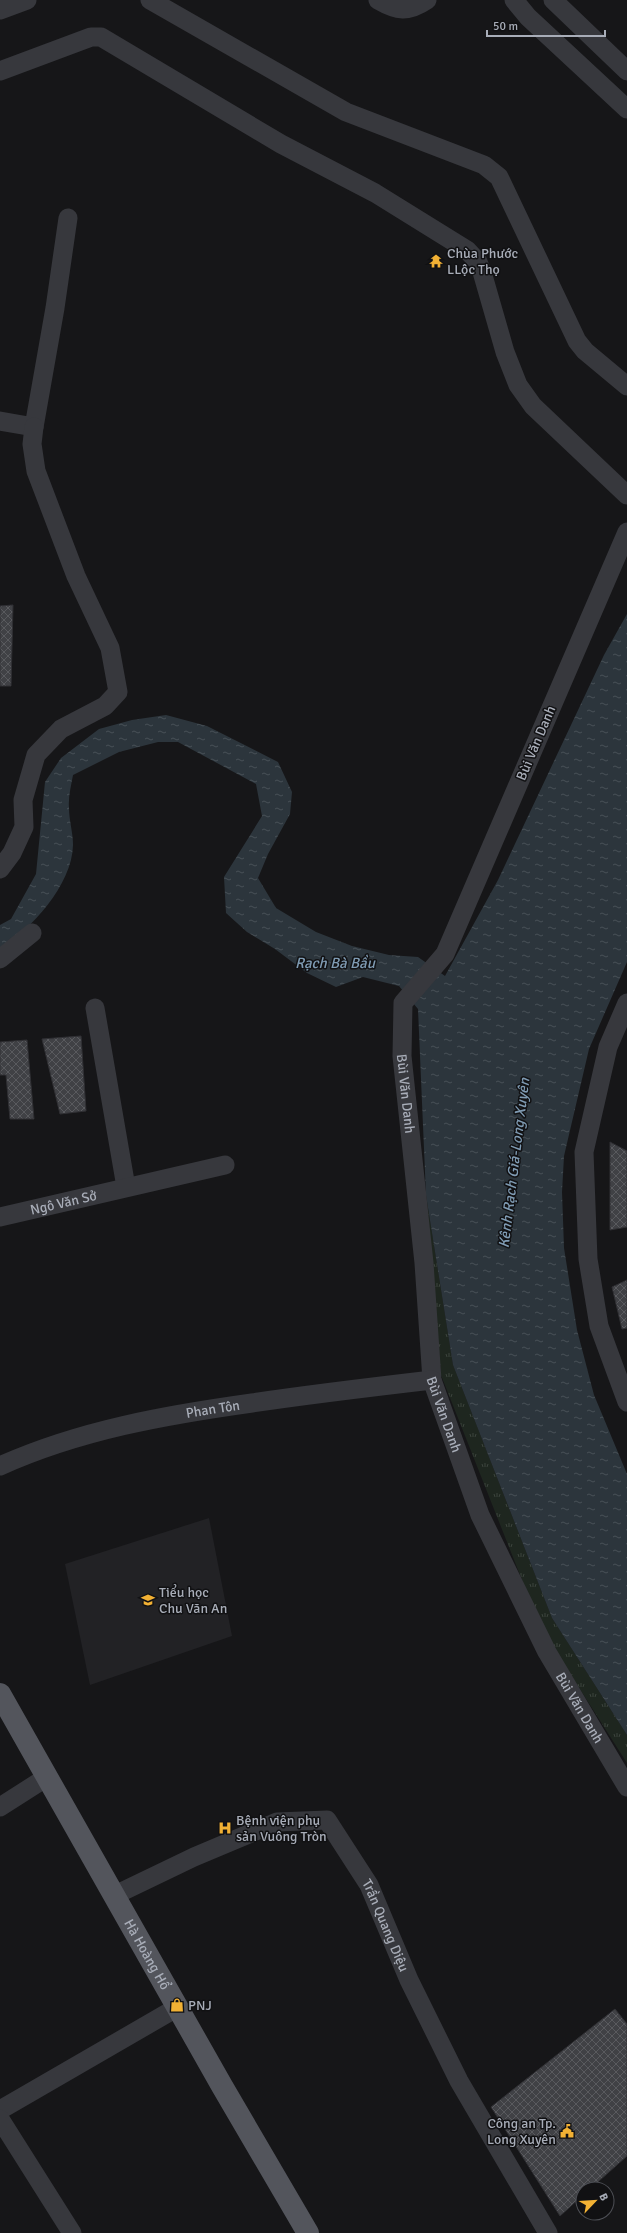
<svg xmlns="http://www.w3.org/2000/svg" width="627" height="2233" viewBox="0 0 627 2233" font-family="Signika,sans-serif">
<defs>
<pattern id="park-tufts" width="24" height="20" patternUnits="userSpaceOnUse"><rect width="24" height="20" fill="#1e261f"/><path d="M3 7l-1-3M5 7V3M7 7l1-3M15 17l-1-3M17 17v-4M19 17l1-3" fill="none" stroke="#3c433d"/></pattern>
<pattern id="water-ripples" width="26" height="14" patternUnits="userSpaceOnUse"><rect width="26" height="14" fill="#2c353c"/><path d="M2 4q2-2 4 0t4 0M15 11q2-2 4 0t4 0" fill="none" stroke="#485056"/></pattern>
<pattern id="building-cross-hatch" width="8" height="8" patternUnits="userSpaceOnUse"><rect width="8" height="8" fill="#404145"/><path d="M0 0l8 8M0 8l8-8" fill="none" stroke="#595a5e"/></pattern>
</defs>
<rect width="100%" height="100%" fill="#161618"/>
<polygon fill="#222225" points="209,1518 232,1636 90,1685 65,1564"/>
<polygon fill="url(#park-tufts)" points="426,1195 453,1365 552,1618 627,1735 627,1763 541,1628 441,1375"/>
<path fill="url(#water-ripples)" d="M627,614V962L589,1049L564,1156L562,1192L564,1248L577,1330L594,1395L627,1474V1735L552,1618L453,1365L426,1195L418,1009L399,986L363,977L336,987L307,973L275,949L247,932L226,913L224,877L262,816L256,784L178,742H158L119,752L73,775C71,786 68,798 69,808C69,820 73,833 73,845C72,886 31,928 0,950V925L11,919L36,874L45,782L61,758L99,729L132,720L166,715L207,726L278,762L292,792L290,814L268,854L258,878L276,908L316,932L352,946L389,955L418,957L445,976L498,880L604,655Z"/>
<g fill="url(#building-cross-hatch)" stroke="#303034">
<polygon points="13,605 11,686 0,686 0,606"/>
<polygon points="81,1036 86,1111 60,1114 42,1039"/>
<polygon points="27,1040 34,1119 10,1119 6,1075 0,1075 0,1042"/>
<polygon points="610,1142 627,1151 627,1227 610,1230"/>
<polygon points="627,1280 627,1328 622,1329 612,1287"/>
<polygon points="615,2009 627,2024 627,2156 590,2189 583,2189 583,2195 560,2216 491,2107"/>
</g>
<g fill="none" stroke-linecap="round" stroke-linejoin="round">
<g stroke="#37383d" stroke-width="19">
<polyline points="150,0 346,112 484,165 499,177 577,341 585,351 627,386"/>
<path d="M378,0C397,11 408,13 427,0"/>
<polyline points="514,0 528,17 627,109"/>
<polyline points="553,0 627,71"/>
<polyline points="0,10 27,0"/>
<polyline points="0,71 91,37 101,37 281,144 375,193 467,250 478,262 482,272 505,352 518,385 533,406 627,495"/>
<polyline points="0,421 34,427 55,308 68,218"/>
<path id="s1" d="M627,532L445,954L403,1003L402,1056L424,1263L432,1380L480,1515L547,1652L627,1787"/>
<polyline points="0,869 12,853 24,827 23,800 36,755 61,729 105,706 118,692 110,648 76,576 36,471 32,444 34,427"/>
<polyline points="0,959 32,933"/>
<polyline points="627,1003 608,1047 584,1152 588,1259 599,1326 627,1402"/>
<polyline points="95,1008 126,1187"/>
<path id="s2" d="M0,1217L225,1165"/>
<path id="s3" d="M0,1466C80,1430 166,1415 252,1403C312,1394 372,1387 432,1380"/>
<polyline points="0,1807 47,1777"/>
<path id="s4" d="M115,1895L194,1857L277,1822L327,1820L369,1885L409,1980L459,2081L548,2233"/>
<polyline points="0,2110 178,2007"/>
<polyline points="0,2119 72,2233"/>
</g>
<path stroke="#53555c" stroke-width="22" id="s5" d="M0,1694L222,2086L308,2233"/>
</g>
<defs>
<g id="temple-bare" transform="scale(1.08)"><path d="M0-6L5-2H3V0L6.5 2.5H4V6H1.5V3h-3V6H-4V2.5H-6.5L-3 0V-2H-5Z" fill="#f2b134" stroke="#111113" stroke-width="2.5" paint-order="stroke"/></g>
<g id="school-bare" transform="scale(1.08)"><path d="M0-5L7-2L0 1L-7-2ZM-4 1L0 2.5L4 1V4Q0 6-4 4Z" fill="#f2b134" stroke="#111113" stroke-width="2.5" paint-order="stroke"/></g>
<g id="hospital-bare" transform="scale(1.08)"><path d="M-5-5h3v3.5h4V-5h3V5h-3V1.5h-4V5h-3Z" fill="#f2b134" stroke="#111113" stroke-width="2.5" paint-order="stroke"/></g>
<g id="shop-bare" transform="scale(1.08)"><path d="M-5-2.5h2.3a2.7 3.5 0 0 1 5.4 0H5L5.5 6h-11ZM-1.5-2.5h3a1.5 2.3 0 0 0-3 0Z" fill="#f2b134" stroke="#111113" stroke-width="2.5" paint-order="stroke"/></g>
<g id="civic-bare" transform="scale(1.08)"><path d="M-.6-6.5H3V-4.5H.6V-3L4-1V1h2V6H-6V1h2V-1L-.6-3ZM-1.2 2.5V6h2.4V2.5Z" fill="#f2b134" stroke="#111113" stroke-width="2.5" paint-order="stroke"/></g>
</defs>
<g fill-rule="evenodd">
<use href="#temple-bare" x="436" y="261"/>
<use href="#school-bare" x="148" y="1600"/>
<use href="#hospital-bare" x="225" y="1828"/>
<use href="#shop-bare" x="177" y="2005"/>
<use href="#civic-bare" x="567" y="2131"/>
</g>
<g text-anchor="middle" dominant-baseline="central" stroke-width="3" stroke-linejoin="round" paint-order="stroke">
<g font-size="14" fill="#a8adb8" stroke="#111113" text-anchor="start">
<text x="447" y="253">Chùa Phước<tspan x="447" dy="16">LLộc Thọ</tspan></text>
<text x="159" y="1592">Tiểu học<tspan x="159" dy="16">Chu Văn An</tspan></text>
<text x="236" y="1820">Bệnh viện phụ<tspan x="236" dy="16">sản Vuông Tròn</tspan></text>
<text x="188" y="2005">PNJ</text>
<text x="556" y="2123" text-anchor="end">Công an Tp.<tspan x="556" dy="16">Long Xuyên</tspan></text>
</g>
<g font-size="14" fill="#a8adb8" stroke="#111113">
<text transform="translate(536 743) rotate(-67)">Bùi Văn Danh</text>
<text stroke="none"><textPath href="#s1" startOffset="615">Bùi Văn Danh</textPath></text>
<text stroke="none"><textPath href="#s2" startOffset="65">Ngô Văn Sở</textPath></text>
<text stroke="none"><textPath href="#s3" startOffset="221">Phan Tôn</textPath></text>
<text stroke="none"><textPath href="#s1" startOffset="939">Bùi Văn Danh</textPath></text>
<text stroke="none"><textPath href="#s1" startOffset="1263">Bùi Văn Danh</textPath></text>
<text stroke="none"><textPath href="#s4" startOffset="349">Trần Quang Diệu</textPath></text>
<text stroke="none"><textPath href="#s5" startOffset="299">Hà Hoàng Hổ</textPath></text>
</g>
<g font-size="15" font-style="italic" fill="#7f9bb3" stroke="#111113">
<text x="335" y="963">Rạch Bà Bầu</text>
<text transform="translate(514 1163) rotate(-83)">Kênh Rạch Giá-Long Xuyên</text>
</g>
</g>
<g transform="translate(595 2201) rotate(65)"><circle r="19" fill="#111113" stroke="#4d4f55"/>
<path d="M0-3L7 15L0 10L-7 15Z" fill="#f2b134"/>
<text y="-6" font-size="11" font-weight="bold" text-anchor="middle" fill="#a8adb8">B</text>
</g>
<path d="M487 30v6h118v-6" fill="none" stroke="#a8adb8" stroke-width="2"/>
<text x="493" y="30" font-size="12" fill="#a8adb8" stroke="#111113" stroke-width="3" paint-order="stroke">50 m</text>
</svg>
